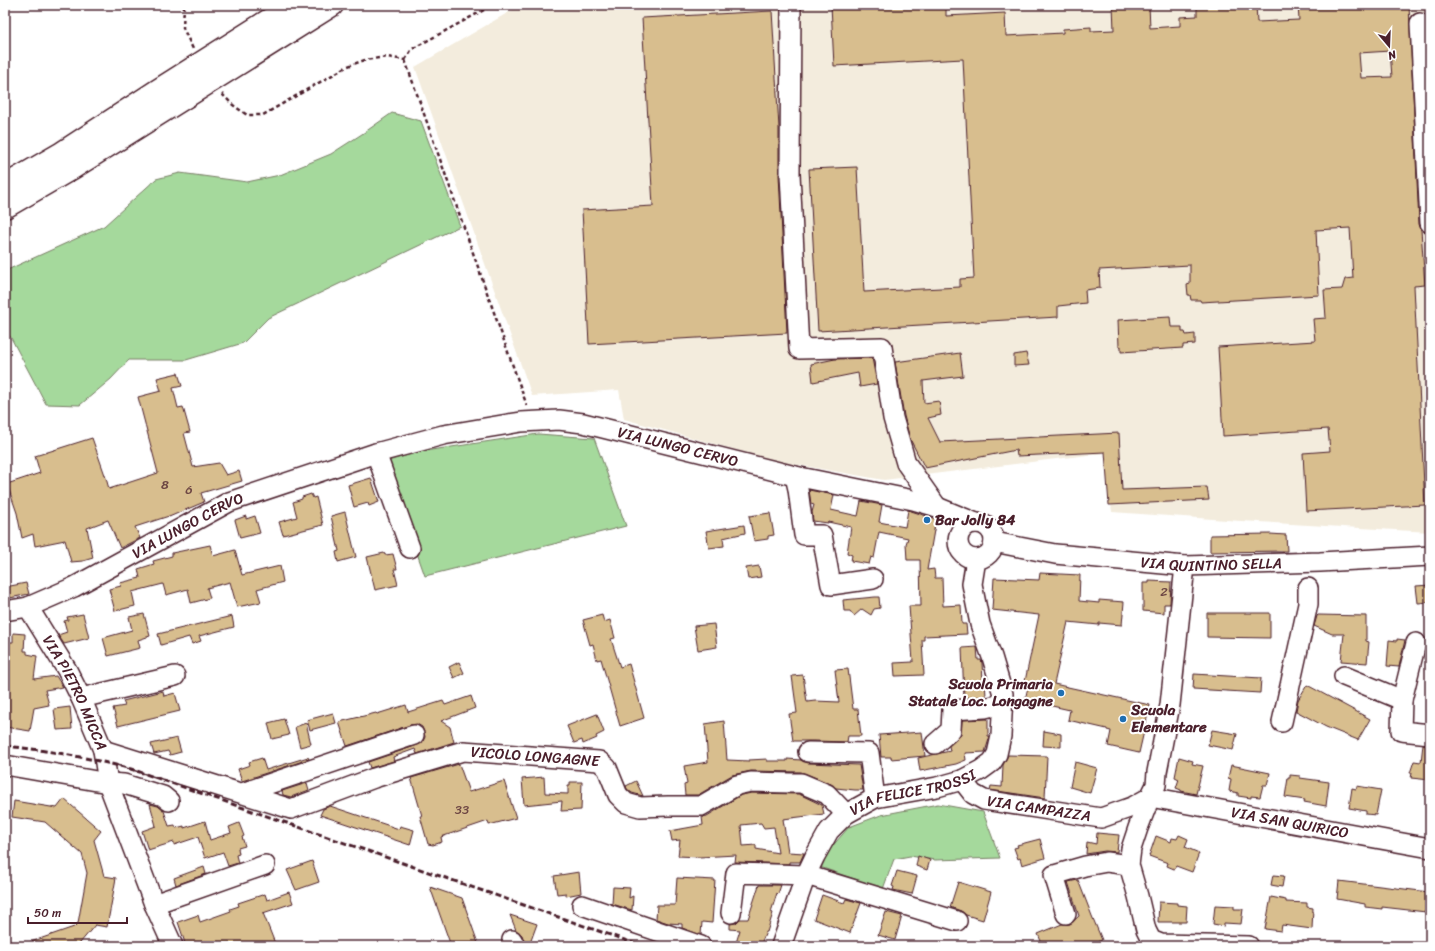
<svg xmlns="http://www.w3.org/2000/svg" width="1435" height="951" viewBox="0 0 1435 951" font-family="Sriracha,sans-serif">
<rect width="100%" height="100%" fill="#fff"/>
<filter id="ink" filterUnits="userSpaceOnUse"><feTurbulence type="fractalNoise" baseFrequency=".025" numOctaves="2"/><feDisplacementMap in="SourceGraphic" scale="8" xChannelSelector="R" yChannelSelector="G"/><feConvolveMatrix kernelMatrix="1 2 1 2 8 2 1 2 1" color-interpolation-filters="sRGB"/></filter>
<g filter="url(#ink)">
<polygon fill="#f3ecdd" points="521,5 1430,5 1430,532 1241,521 1112,512 1105,453 884,480 776,461 624,419 619,390 532,396 415,67"/>
<g fill="#a5d99c" stroke="#787c64">
<polygon points="392,113 421,121 460,226 268,318 243,343 186,360 129,360 111,379 80,405 46,404 10,336 5,335 5,271 104,226 156,179 180,173 247,182 280,175 331,154 365,132"/>
<polygon points="538,434 594,438 626,526 425,576 385,462 418,452"/>
<polygon points="938,804 983,812 1000,858 935,860 910,856 894,859 883,889 820,867 828,851 849,827 881,815"/>
</g>
<g fill="#d8be8e" stroke="#4a1f2b" fill-rule="evenodd">
<path d="M831,5H946V16L1005,13L1006,36L1063,33V29L1091,27V31L1114,30L1113,5H1149L1150,28L1180,26V17L1197,16V5H1256L1257,22L1299,20L1298,5H1409L1419,224L1421,230L1425,285L1414,286L1425,505L1306,511L1303,453L1330,451L1328,429L1223,436L1218,347L1315,341L1313,319L1326,318L1324,290L1342,289L1345,279L1353,278L1350,228L1316,230L1319,295L1201,302L1200,300H1191L1190,295H1188L1187,285L1190,284V265L1099,270L1100,288L1085,290L1086,303L1058,306V317L818,331L809,169L857,167L864,292L960,287V279L974,278L963,59L834,66ZM1390,51L1392,77L1361,78L1359,53Z"/>
<polygon points="772,11 779,128 779,175 787,333 589,344 582,210 653,206 642,18"/>
<polygon points="1170,317 1171,327 1182,327 1182,332 1185,332 1186,335 1195,334 1195,344 1183,345 1183,348 1121,352 1121,346 1119,347 1118,320"/>
<polygon points="960,353 963,376 923,381 924,403 939,401 941,415 928,418 940,442 1119,433 1122,490 1207,487 1209,500 1109,505 1105,452 1017,456 1016,450 925,468 910,439 904,416 895,362"/>
<polygon points="1026,353 1029,365 1014,366 1014,355"/>
<polygon points="872,358 877,384 860,387 858,373 813,382 811,364 835,359"/>
<polygon points="178,373 182,386 173,388 178,408 183,407 190,432 184,433 193,467 219,463 226,475 239,471 242,481 201,493 204,502 169,517 169,516 135,527 140,538 120,548 108,520 87,528 93,558 83,561 71,562 65,540 35,546 33,534 22,538 17,513 7,484 40,473 35,456 92,438 106,478 109,489 158,473 138,397 161,391 157,378"/>
<polygon points="371,478 379,502 369,506 368,503 354,507 348,485"/>
<polygon points="809,490 834,495 831,510 858,516 861,501 882,505 879,522 905,527 908,510 936,519 927,570 934,569 935,578 942,578 943,606 961,605 962,624 966,624 967,634 924,636 924,640 922,640 924,675 895,676 894,663 913,662 909,606 921,606 920,560 907,560 906,544 908,538 879,532 874,558 871,557 869,564 851,561 852,555 847,553 851,527 828,522 828,523 813,521 812,512 814,505 811,504"/>
<polygon points="311,494 313,498 316,497 323,525 283,535 279,522 297,517 293,502 302,499 302,497"/>
<polygon points="345,512 356,557 338,562 336,552 339,551 331,516"/>
<polygon points="770,513 774,535 768,536 768,539 754,541 749,516"/>
<polygon points="246,516 246,519 255,516 260,533 240,538 235,520"/>
<polygon points="744,525 745,533 723,538 724,546 709,548 706,531"/>
<polygon points="1270,534 1286,535 1287,551 1210,552 1210,535"/>
<polygon points="210,545 213,556 235,550 242,575 280,566 283,582 257,589 261,602 237,607 230,582 207,588 210,598 191,603 188,589 166,595 163,584 132,592 135,606 115,611 109,589 121,586 120,583 140,578 138,569 154,564 153,561 172,556 172,553"/>
<polygon points="384,553 385,555 393,554 397,569 394,569 398,585 375,590 367,557"/>
<polygon points="759,566 761,577 748,579 746,568"/>
<polygon points="1040,573 1080,575 1079,601 1099,603 1099,600 1124,602 1122,625 1099,623 1099,625 1068,622 1054,684 1150,705 1139,753 1108,746 1111,731 1107,730 1107,729 1068,720 1070,710 1025,700 1028,687 1024,686 1039,615 992,610 994,578 1039,580"/>
<polygon points="1149,581 1171,582 1170,604 1164,604 1164,613 1143,611 1143,583 1149,583"/>
<polygon points="26,583 29,594 5,599 5,587"/>
<polygon points="1430,585 1430,602 1418,603 1416,586"/>
<polygon points="875,597 879,597 880,608 874,609 871,615 862,609 854,616 850,611 844,611 843,600"/>
<polygon points="1207,613 1270,613 1270,638 1207,637"/>
<polygon points="83,614 89,638 64,644 58,635 67,632 64,621 68,620 67,617"/>
<polygon points="144,614 150,636 138,640 140,648 108,656 103,638 132,630 129,617"/>
<polygon points="602,615 604,622 610,620 615,638 611,639 620,667 629,664 644,718 620,726 601,659 597,660 593,644 590,645 583,620"/>
<polygon points="1318,615 1366,616 1366,641 1369,642 1367,663 1341,661 1344,634 1332,634 1314,626 1317,616"/>
<polygon points="232,616 234,627 199,636 201,641 192,644 189,637 161,645 158,634"/>
<polygon points="714,624 717,647 698,650 694,626"/>
<polygon points="13,633 25,634 24,651 27,651 27,654 37,656 34,679 56,676 63,687 45,690 49,705 34,708 30,731 5,727 5,663 8,664 8,642 13,642"/>
<polygon points="1397,639 1405,640 1399,667 1387,666 1389,640 1397,641"/>
<polygon points="977,647 978,660 981,660 982,663 983,681 985,681 986,696 964,698 962,648"/>
<polygon points="459,662 464,673 454,678 449,667"/>
<polygon points="848,669 853,709 858,709 861,736 848,736 847,742 814,741 793,741 789,714 797,713 792,676 803,675 807,702 815,701 839,702 835,670"/>
<polygon points="1194,674 1261,678 1260,693 1193,689"/>
<polygon points="1307,685 1370,719 1358,740 1326,727 1296,711 1298,700"/>
<polygon points="163,691 164,696 175,693 180,711 118,726 113,708 125,706 123,701"/>
<polygon points="471,696 475,708 441,721 450,727 454,742 417,754 415,749 393,757 394,761 370,768 368,762 418,745 422,743 425,737 424,732 422,727 417,724 410,725 347,746 339,722 376,713 377,714 406,705 408,712 443,701 445,705"/>
<polygon points="70,707 72,729 57,730 54,709"/>
<polygon points="333,713 336,723 310,730 307,720"/>
<polygon points="597,714 604,732 596,736 597,738 583,744 582,740 574,743 567,726"/>
<polygon points="284,719 289,735 272,739 268,723"/>
<polygon points="988,719 988,736 990,736 985,752 965,753 966,760 956,764 920,771 918,758 950,751 949,746 961,735 962,720"/>
<polygon points="724,721 727,760 749,761 749,760 767,759 767,761 787,761 787,759 801,760 808,763 859,765 863,790 855,790 836,788 831,784 801,772 751,771 732,775 698,795 685,795 684,785 687,784 684,766 708,762 705,724"/>
<polygon points="306,723 311,744 300,747 295,727"/>
<polygon points="1212,730 1237,734 1233,750 1208,745"/>
<polygon points="1044,731 1061,734 1061,747 1043,746"/>
<polygon points="922,732 925,756 891,759 891,757 881,757 879,735"/>
<polygon points="177,738 181,752 170,755 168,751 154,754 151,744"/>
<polygon points="1423,744 1430,745 1430,780 1411,778 1412,773 1410,773 1414,761 1421,762"/>
<polygon points="1008,755 1047,756 1045,798 990,790 991,786 1002,787 1003,765"/>
<polygon points="308,757 309,759 242,781 238,769 250,765 249,762 262,758 266,770"/>
<polygon points="1179,757 1193,761 1192,764 1203,766 1196,794 1181,791 1181,790 1176,788 1179,779 1175,777"/>
<polygon points="1075,762 1097,768 1090,793 1070,787"/>
<polygon points="459,764 469,792 504,781 516,818 489,825 488,821 441,837 442,842 433,845 428,844 420,816 422,816 411,778"/>
<polygon points="1231,765 1270,773 1267,785 1263,785 1260,797 1251,796 1251,798 1238,796 1238,793 1229,791 1231,779 1228,778"/>
<polygon points="1290,775 1300,776 1300,778 1329,782 1326,806 1304,802 1305,800 1285,797 1288,778 1290,778"/>
<polygon points="544,777 545,793 568,794 568,786 570,786 570,782 582,782 581,810 561,811 562,801 524,805 522,779"/>
<polygon points="636,781 643,796 632,793 627,789 626,786"/>
<polygon points="307,783 309,790 291,797 283,795 282,791"/>
<polygon points="1357,786 1381,790 1376,815 1366,814 1366,811 1349,808 1352,788 1356,789"/>
<path d="M752,793L799,794L822,805L824,814L783,819L788,852L804,853L800,862H789V864L735,862L736,855L699,857L678,856L680,840L672,841L670,831L703,825L702,817L707,816L741,795ZM761,823L764,828L774,827L778,853L756,849V845L743,846L741,825Z"/>
<polygon points="64,799 101,831 94,840 104,876 116,878 107,927 95,925 80,943 70,946 26,946 25,944 74,927 78,923 87,873 82,854 45,822 12,817 14,801 57,808"/>
<polygon points="150,804 158,806 164,811 169,826 175,825 176,828 184,826 184,828 205,821 210,840 231,833 229,827 239,823 244,836 242,837 245,846 238,848 239,854 236,855 238,863 228,866 223,852 205,858 198,837 174,845 174,842 148,850 142,831 156,826"/>
<polygon points="330,806 399,829 400,826 414,830 410,845 320,815 323,809"/>
<polygon points="1097,833 1119,835 1117,852 1105,851 1086,854 1087,842 1096,844"/>
<polygon points="1179,835 1188,839 1185,847 1199,853 1192,872 1176,866 1174,869 1167,866 1168,863 1149,856 1156,836 1171,842 1172,838 1177,839"/>
<polygon points="1040,839 1045,858 1022,865 1020,858 1018,859 1014,848 1018,847 1017,845"/>
<polygon points="918,856 930,860 927,870 916,866"/>
<polygon points="312,861 319,882 296,890 287,870"/>
<polygon points="204,867 206,874 176,885 174,878"/>
<polygon points="897,871 917,876 912,894 893,890 894,887 892,886"/>
<polygon points="579,872 581,893 566,896 566,893 557,894 554,876"/>
<polygon points="1273,875 1284,876 1282,887 1271,885"/>
<polygon points="677,878 715,880 712,923 702,922 701,935 682,928 682,924 668,923 656,919 657,905 675,905"/>
<polygon points="1078,880 1092,916 1102,940 1087,946 1043,946 1038,934 1062,924 1070,924 1079,916 1068,882"/>
<polygon points="1339,881 1429,892 1426,912 1382,907 1382,909 1365,907 1365,904 1337,899"/>
<polygon points="958,882 991,892 983,920 966,915 961,911 950,907"/>
<polygon points="759,885 781,885 778,894 777,893 771,912 773,913 767,932 766,932 760,946 735,946 740,930 730,929 730,924 736,923 740,919 748,919"/>
<polygon points="430,887 462,898 479,946 451,946"/>
<polygon points="613,887 630,888 629,898 633,896 632,910 612,904"/>
<polygon points="289,892 293,903 263,913 276,946 186,946 178,922 198,915 200,922 231,911 230,909 239,906 238,903 265,894 267,900"/>
<polygon points="822,895 844,903 846,899 861,903 850,933 814,919"/>
<polygon points="1271,897 1286,900 1286,902 1307,903 1307,907 1313,908 1312,929 1282,925 1281,931 1265,929"/>
<polygon points="1159,902 1177,903 1177,905 1187,906 1186,922 1158,922"/>
<polygon points="1215,905 1234,906 1234,909 1243,909 1241,924 1224,923 1224,926 1213,924"/>
<polygon points="886,912 902,916 895,940 878,935"/>
<polygon points="510,915 537,924 529,946 526,946 522,935 516,930"/>
</g>
<g fill="none" stroke-linecap="round" stroke-linejoin="round">
<g stroke="#4a1f2b" stroke-width="22">
<g id="minor">
<polyline points="791,5 790,174 799,349 882,347 893,418 906,463 937,507"/>
<polyline points="1420,23 1430,223"/>
<polyline points="376,453 410,548"/>
<polyline points="795,476 798,489 804,535 822,535 831,585 873,579"/>
<circle cx="976" cy="541" r="18"/>
<path id="s1" d="M994,542L1055,554L1185,566L1320,562L1430,556"/>
<path id="s2" d="M28,607L67,670L81,698L103,750L108,783L154,904L173,946"/>
<path id="s3" d="M5,611L28,607L74,587L229,502L376,453L443,435L521,422L559,420L583,423L795,476L913,500L937,507L976,523"/>
<polyline points="1344,676 1402,700 1401,731 1430,734"/>
<polyline points="81,698 175,676"/>
<polyline points="1402,700 1416,643"/>
<polyline points="1282,722 1308,604 1308,588"/>
<polyline points="935,744 951,730 952,710 985,708 1002,704"/>
<path id="s4" d="M103,750L291,809L374,778L463,751L599,761L607,768L618,795L626,803L640,807L668,806H701L737,785L751,782L791,783H801L827,794L846,814"/>
<polyline points="808,752 869,753 875,798"/>
<polyline points="5,765 108,783 124,784 163,796 169,801"/>
<path id="s5" d="M962,780L973,794L984,800L1101,818L1132,807L1150,797L1156,785L1157,772L1170,705L1185,566"/>
<polyline points="242,793 414,735"/>
<polyline points="154,904 265,865"/>
<polyline points="582,905 701,946"/>
<polyline points="731,913 736,873 806,875 957,921"/>
<polyline points="1066,914 1054,875 1085,866 1107,862 1129,865"/>
<polyline points="512,940 515,946"/>
<path id="s6" d="M781,946L806,875L815,856L829,831L846,814L875,798L937,787L962,780L981,770L992,762L997,754L1001,736L1003,694L992,657L980,624L972,584L976,559"/>
<path id="s7" d="M1249,946L1161,944L1151,940L1146,930L1138,896L1129,865L1131,849L1138,828L1150,797L1430,848"/>
</g>
</g>
<g stroke="#4a1f2b" stroke-width="25">
<g id="highway">
<polyline points="5,186 62,153 157,91 293,5"/>
<polyline points="5,207 74,167 332,5"/>
</g>
</g>
<g stroke="#4a1f2b" stroke-width="2.5" stroke-dasharray="4 3" stroke-linecap="butt">
<polyline points="184,5 183,28 193,49"/>
<polyline points="405,60 527,406"/>
<polyline points="405,60 412,49 493,5"/>
<polyline points="222,94 233,105 247,115 263,115 348,66 365,60 387,57 405,60"/>
</g>
<use href="#minor" stroke="#fff" stroke-width="19"/>
<use href="#highway" stroke="#fff" stroke-width="22"/>
<path stroke="#4a1f2b" stroke-width="3" stroke-dasharray="6 3" stroke-linecap="butt" d="M5,746C48,750 90,758 131,769L642,946"/>
</g>
</g>
<g fill="#1f6fb2" stroke="#fff" stroke-width="1.5">
<circle cx="927" cy="520" r="4"/>
<circle cx="1061" cy="693" r="4"/>
<circle cx="1123" cy="719" r="4"/>
</g>
<g text-anchor="middle" dominant-baseline="central" stroke-width="4" stroke-linejoin="round" paint-order="stroke">
<g font-size="13" fill="#6e4744">
<text x="165" y="484">8</text>
<text x="189" y="489">6</text>
<text x="1164" y="591">2</text>
<text x="462" y="809">33</text>
</g>
<g font-size="15" fill="#4a1f2b" stroke="#fff">
<text stroke="none"><textPath href="#s3" startOffset="714">VIA LUNGO CERVO</textPath></text>
<text stroke="none"><textPath href="#s3" startOffset="203">VIA LUNGO CERVO</textPath></text>
<text stroke="none"><textPath href="#s1" startOffset="219">VIA QUINTINO SELLA</textPath></text>
<text stroke="none"><textPath href="#s2" startOffset="98">VIA PIETRO MICCA</textPath></text>
<text stroke="none"><textPath href="#s4" startOffset="451">VICOLO LONGAGNE</textPath></text>
<text stroke="none"><textPath href="#s6" startOffset="220">VIA FELICE TROSSI</textPath></text>
<text stroke="none"><textPath href="#s5" startOffset="86">VIA CAMPAZZA</textPath></text>
<text stroke="none"><textPath href="#s7" startOffset="391">VIA SAN QUIRICO</textPath></text>
</g>
<g font-size="15" font-weight="bold" fill="#4a1f2b" stroke="#fff" text-anchor="start">
<text x="935" y="520">Bar Jolly 84</text>
<text x="1053" y="684" text-anchor="end">Scuola Primaria<tspan x="1053" dy="17">Statale Loc. Longagne</tspan></text>
<text x="1131" y="710">Scuola<tspan x="1131" dy="17">Elementare</tspan></text>
</g>
</g>
<rect width="1435" height="951" fill="none" stroke="#fff" stroke-width="20"/>
<rect x="10" y="10" width="1415" height="931" fill="none" stroke="#4a1f2b" stroke-width="1.5" filter="url(#ink)"/>
<g transform="translate(1389 46) rotate(161)" stroke="#ffffff" stroke-width="3" paint-order="stroke">
<path d="M0-3L7 15L0 10L-7 15Z" fill="#4a1f2b"/>
<text y="-6" font-size="11" font-weight="bold" text-anchor="middle" fill="#4a1f2b">N</text>
</g>
<path d="M28 917v6h99v-6" fill="none" stroke="#4a1f2b" stroke-width="2"/>
<text x="34" y="917" font-size="12" fill="#4a1f2b" stroke="#ffffff" stroke-width="3" paint-order="stroke">50 m</text>
</svg>
